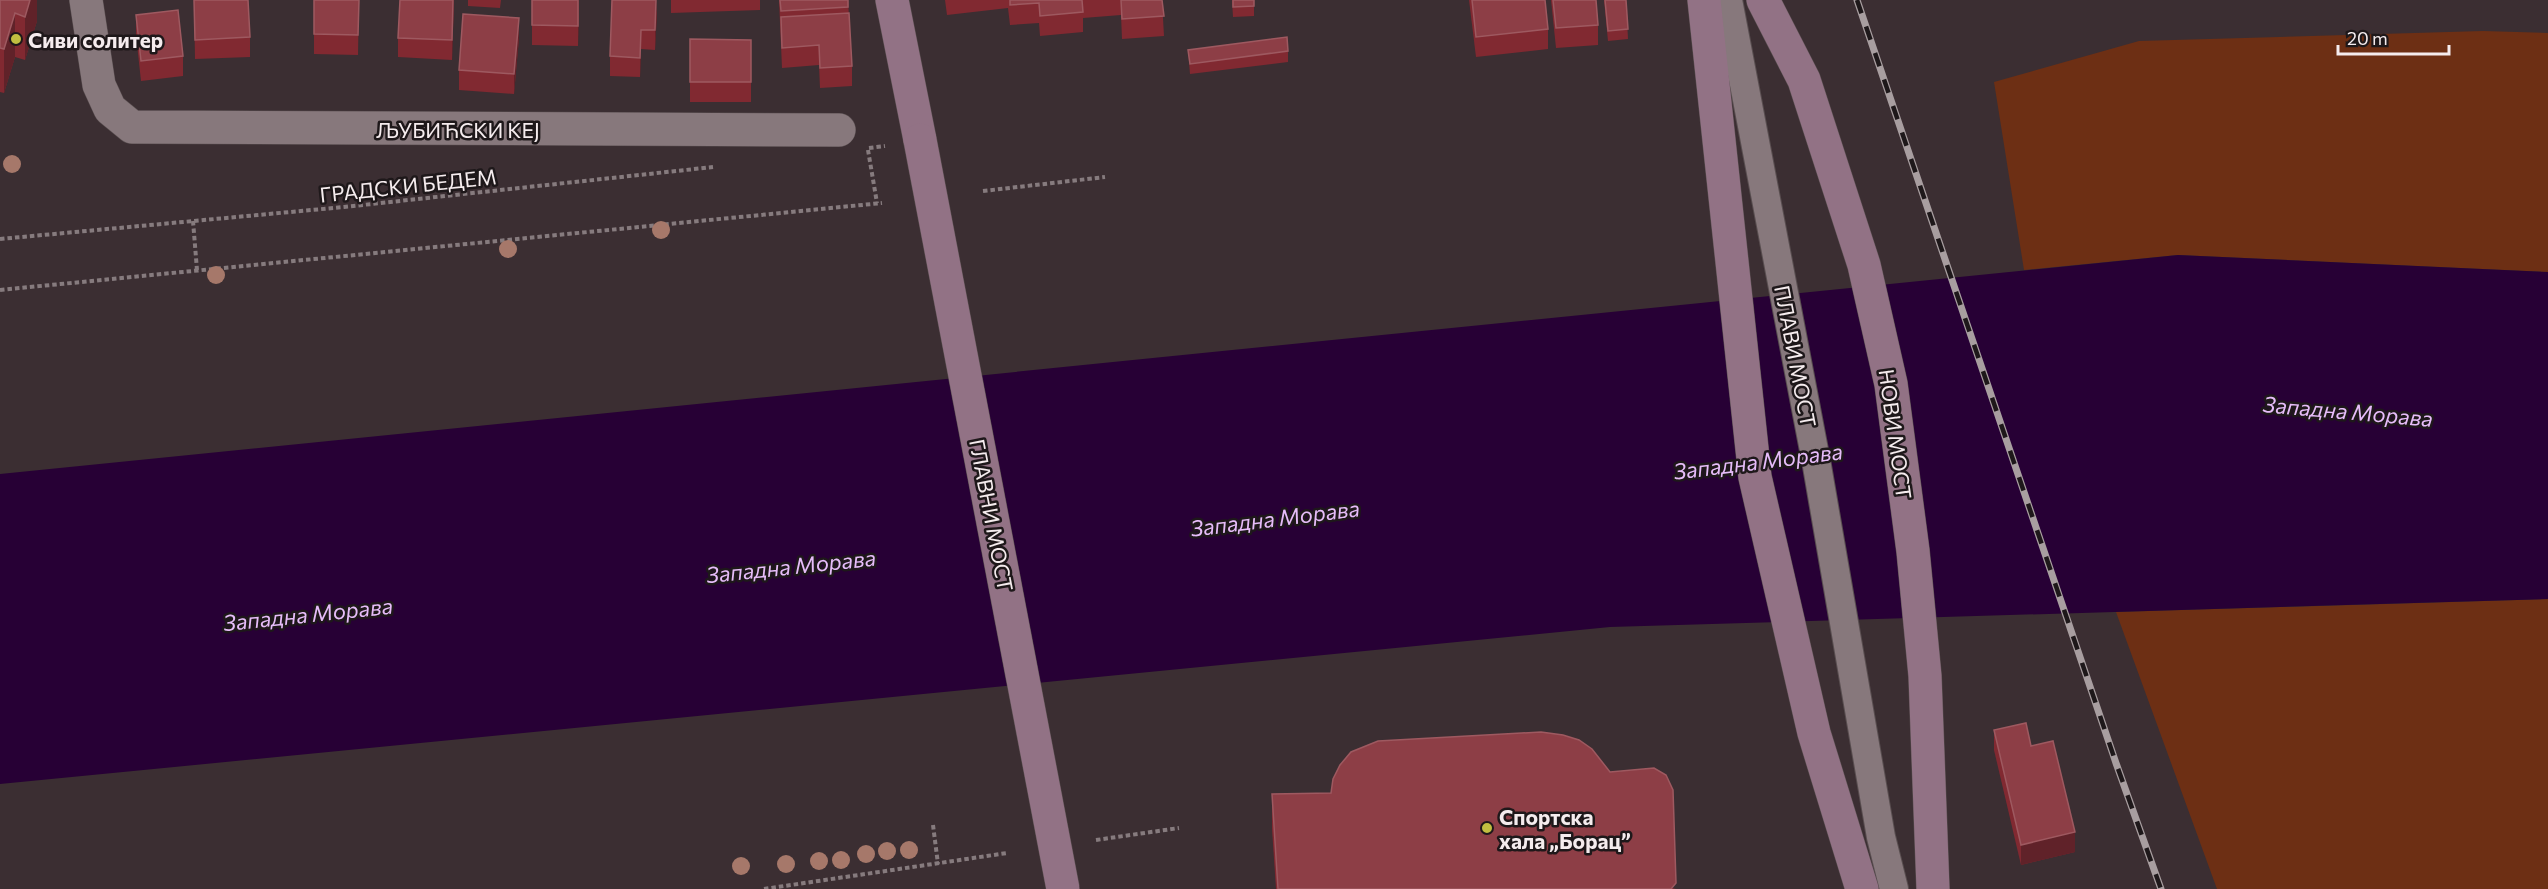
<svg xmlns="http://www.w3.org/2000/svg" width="2548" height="889" viewBox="0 0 2548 889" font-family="Commissioner,sans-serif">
<rect width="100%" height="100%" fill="#3b2e32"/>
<g fill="#6d2f14">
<polygon points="2483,31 2548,33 2548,272 2178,255 2024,270 1994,82 2139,41"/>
<polygon points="2548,599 2548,889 2217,889 2116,612"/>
</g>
<polygon fill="#270035" points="2178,255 2548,272 2548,599 1610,627 0,784 0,474"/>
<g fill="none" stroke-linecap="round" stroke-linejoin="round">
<g stroke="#594e50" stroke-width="30">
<polyline id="pedestrian" points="1728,0 1817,466 1881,837 1894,889"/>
</g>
<g stroke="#594e50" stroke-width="34">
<polyline id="minor" points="86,0 99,85 110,109 132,127 839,130"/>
</g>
<g stroke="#594e50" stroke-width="34">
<g id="secondary">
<polyline points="892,0 920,140"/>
<polyline points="1704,0 1755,477 1814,733 1862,889"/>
<polyline points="1763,0 1804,80 1864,265 1891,384 1913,551 1925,676 1933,889"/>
</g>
</g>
<g stroke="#867b7e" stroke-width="4" stroke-dasharray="4.5 3" stroke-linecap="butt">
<polyline points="869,148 885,146"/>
<polyline points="868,150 877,203"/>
<polyline points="983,191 1105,177"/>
<polyline points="193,221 197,270"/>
<polyline points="0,239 344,207 713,167"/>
<polyline points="0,290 882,203"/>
<polyline points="933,825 938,864"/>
<polyline points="1096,840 1179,828"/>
<polyline points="764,889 1007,853"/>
</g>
<use href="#pedestrian" stroke="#87787c" stroke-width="28"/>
<use href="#minor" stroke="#87787c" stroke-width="33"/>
<use href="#secondary" stroke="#927285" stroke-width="33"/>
<g stroke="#a89ea0" stroke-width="7">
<polyline id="rail" points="1857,0 2116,763 2161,889"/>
</g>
<use href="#rail" stroke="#1e181a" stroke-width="4.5" stroke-dasharray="14" stroke-linecap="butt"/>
<g stroke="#594e50" stroke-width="34" stroke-linecap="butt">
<polyline id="secondary-bridge" points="920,140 1063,889"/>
</g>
<use href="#secondary-bridge" stroke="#927285" stroke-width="33"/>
</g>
<g fill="#a6786a">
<circle cx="12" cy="164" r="9"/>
<circle cx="661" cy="230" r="9"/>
<circle cx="508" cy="249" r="9"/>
<circle cx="216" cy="275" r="9"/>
<circle cx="909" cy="850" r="9"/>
<circle cx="887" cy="851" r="9"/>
<circle cx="866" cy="854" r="9"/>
<circle cx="841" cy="860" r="9"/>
<circle cx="819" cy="861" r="9"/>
<circle cx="786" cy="864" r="9"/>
<circle cx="741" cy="866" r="9"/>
</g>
<g fill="#812931">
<polygon points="0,0 37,0 37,21 25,60 15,57 4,93 0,92"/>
<polygon points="194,0 250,37 250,57 195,59"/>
<polygon points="314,0 359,0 358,55 314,54"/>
<polygon points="454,0 452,60 398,57 398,38"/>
<polygon points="468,0 501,0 500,8 468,6"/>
<polygon points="579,0 578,46 532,45 532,25"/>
<polygon points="671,0 760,0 760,10 671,13"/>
<polygon points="779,0 848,0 852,66 852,86 820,88 819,65 782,68"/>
<polygon points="945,0 1162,0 1164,36 1122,39 1121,15 1083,18 1083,32 1040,36 1039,23 1010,25 1008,8 947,15"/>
<polygon points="1232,0 1254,0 1254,16 1233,17"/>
<polygon points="1469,0 1545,0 1548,29 1548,49 1476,57"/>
<polygon points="1551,0 1596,0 1598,25 1598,45 1556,48"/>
<polygon points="1604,0 1626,0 1628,39 1608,41"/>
<polygon points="657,12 655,50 641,49 640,77 610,76 610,56"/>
<polygon points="136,15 183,56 183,76 141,81 136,35"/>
<polygon points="519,38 514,94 459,90 459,70"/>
<polygon points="690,39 751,40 751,102 690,102"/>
<polygon points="1188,50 1288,51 1288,62 1190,74"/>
<polygon points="1994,730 2031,746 2075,852 2021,865 1994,750"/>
<polygon points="1331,793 1676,889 1276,889 1272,829 1272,794"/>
</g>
<g fill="#602229">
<polygon points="29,0 37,0 37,21 25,60 25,17"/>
<polygon points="453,0 454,0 452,60 452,40"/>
<polygon points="578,0 579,0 578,46"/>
<polygon points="657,0 657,12 655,50 655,30"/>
<polygon points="15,13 15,57 4,93 4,49"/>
<polygon points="519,18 519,38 514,94 514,74"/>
<polygon points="641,30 641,49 640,77 640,58"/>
<polygon points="2075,832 2075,852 2021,865 2021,845"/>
</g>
<g fill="#8d3e46" stroke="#9e5960" stroke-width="1.5">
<polygon points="0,0 30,0 25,17 15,13 4,49 0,48"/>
<polygon points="194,0 248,0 250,37 195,40"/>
<polygon points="314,0 359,0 358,35 314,34"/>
<polygon points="400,0 453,0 452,40 398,38"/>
<polygon points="532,0 578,0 578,26 532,25"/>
<polygon points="612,0 656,0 655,30 641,30 640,58 610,56"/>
<polygon points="780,0 848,0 848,7 781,11"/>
<polygon points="1010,0 1082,0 1083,12 1040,16 1039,3 1010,5"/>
<polygon points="1121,0 1162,0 1164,16 1122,19"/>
<polygon points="1233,0 1254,0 1254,6 1233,7"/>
<polygon points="1472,0 1545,0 1548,29 1476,37"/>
<polygon points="1553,0 1596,0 1598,25 1556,28"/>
<polygon points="1605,0 1626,0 1628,29 1608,31"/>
<polygon points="178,10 183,56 141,61 136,15"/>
<polygon points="849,13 852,66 820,68 819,45 782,48 781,17"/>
<polygon points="463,14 519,18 514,74 459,70"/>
<polygon points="1287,37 1288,51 1190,64 1188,50"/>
<polygon points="690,39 751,40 751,82 690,82"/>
<polygon points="2026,723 2031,746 2053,741 2075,832 2021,845 1994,730"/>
<polygon points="1541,732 1563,735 1579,740 1592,749 1610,772 1654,768 1666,775 1673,790 1676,883 1671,889 1278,889 1272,794 1331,793 1333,779 1340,765 1351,752 1378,741"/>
</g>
<g fill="#c1be40" stroke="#1e181a" stroke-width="2">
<circle cx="16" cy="39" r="6"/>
<circle cx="1487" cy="828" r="6"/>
</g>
<g text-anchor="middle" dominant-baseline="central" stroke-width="5" stroke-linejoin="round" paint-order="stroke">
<g font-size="21" font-weight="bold" fill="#f5ecee" stroke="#1e181a" text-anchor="start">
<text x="28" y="39">Сиви солитер</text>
<text x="1499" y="816">Спортска<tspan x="1499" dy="24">хала „Борац”</tspan></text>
</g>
<g font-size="21" fill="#f5ecee" stroke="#1e181a">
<text x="458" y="129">ЉУБИЋСКИ КЕЈ</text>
<text transform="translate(408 185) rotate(-6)">ГРАДСКИ БЕДЕМ</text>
<text transform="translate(1796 356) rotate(79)">ПЛАВИ МОСТ</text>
<text transform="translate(1896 434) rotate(82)">НОВИ МОСТ</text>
<text transform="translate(992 515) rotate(79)">ГЛАВНИ МОСТ</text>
</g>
<g font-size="22" font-style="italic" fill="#e6bcf9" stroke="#1e181a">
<text transform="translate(2348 411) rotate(5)">Западна Морава</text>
<text transform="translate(1758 461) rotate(-7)">Западна Морава</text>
<text transform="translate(1275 518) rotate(-7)">Западна Морава</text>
<text transform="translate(791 566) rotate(-6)">Западна Морава</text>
<text transform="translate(308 614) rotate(-6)">Западна Морава</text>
</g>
</g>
<path d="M2338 45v9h111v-9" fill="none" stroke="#f5ecee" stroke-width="3"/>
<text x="2347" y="45" font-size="18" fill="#f5ecee" stroke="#1e181a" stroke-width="4.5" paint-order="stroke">20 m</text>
</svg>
